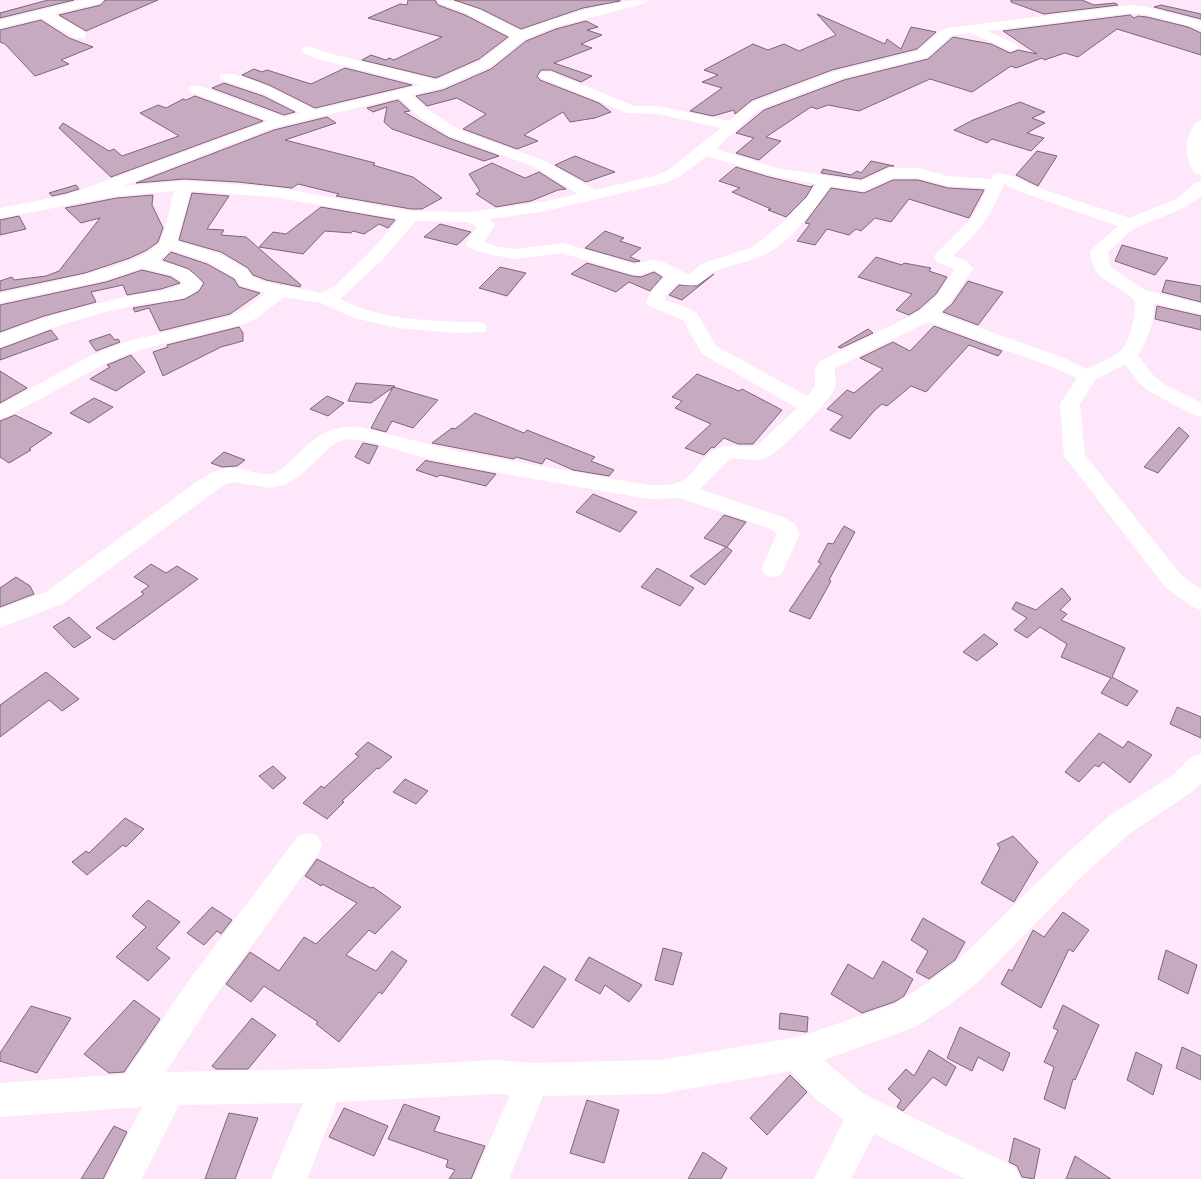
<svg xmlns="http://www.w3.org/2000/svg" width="1201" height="1179" viewBox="0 0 1201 1179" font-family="'Exo 2',sans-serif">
<rect width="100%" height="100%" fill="#fee7fa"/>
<g fill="#c5aac0" stroke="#7f657a">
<polygon points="48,0 74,0 0,18 0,13"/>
<polygon points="105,0 158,0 86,31 59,15 101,5"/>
<polygon points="408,0 435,0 438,5 465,15 508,37 479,59 436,78 362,60 371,55 386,60 389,58 394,60 442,37 368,18 400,4 407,5"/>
<polygon points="454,0 620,0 620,1 583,8 521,29 481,9"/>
<polygon points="1011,0 1082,0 1094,5 1115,3 1118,5 1044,14 1011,2"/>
<polygon points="1161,5 1201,14 1201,19 1154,7"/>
<polygon points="817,14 885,44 887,39 901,49 911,27 936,32 917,49 832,70 752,100 735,114 734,110 713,116 690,111 722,88 702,82 718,75 704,70 753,44 768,50 784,44 799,51 836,35"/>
<polygon points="1130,15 1134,18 1138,16 1147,17 1188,27 1201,33 1201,55 1117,29 1078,57 1065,53 1044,60 1042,58 1016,68 1011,66 972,92 930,79 859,111 828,105 817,109 811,107 766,137 781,141 759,160 736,153 754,138 736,133 764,110 844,80 928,59 953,37 991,44 1010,53 1018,50 1037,54 1003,31"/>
<polygon points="41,20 69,38 93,47 61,60 69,64 35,76 5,44 0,42 0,30"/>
<polygon points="586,21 598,27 587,30 602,35 581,44 592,48 554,63 592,76 581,82 551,70 541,70 537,76 540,80 599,103 611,112 595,118 570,122 563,112 524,135 538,141 517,149 463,129 486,114 457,98 427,106 416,96 443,90 491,69 526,41 556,29"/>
<polygon points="345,68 412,85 315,108 269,85 242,75 254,69 262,72 267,70 311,84"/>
<polygon points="224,83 263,96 295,112 284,115 212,88"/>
<polygon points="195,96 263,121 111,177 59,128 63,123 109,151 114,149 122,156 179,136 140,113 158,105 166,108 183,99 186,100"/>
<polygon points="398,100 410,111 404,112 449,138 499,156 484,161 392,129 384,122 387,107 373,112 367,108"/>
<polygon points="1020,102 1045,112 1032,118 1045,123 1027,133 1044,138 1031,151 992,139 987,143 954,130 973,120"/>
<polygon points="327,117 336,123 285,140 375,163 373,165 413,177 442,198 422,209 411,209 336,196 339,194 298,184 292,188 238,182 184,179 136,183 274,130"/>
<polygon points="1037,151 1057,156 1038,186 1016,175"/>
<polygon points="575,156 615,172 586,182 555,165"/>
<polygon points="871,161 894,166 889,166 861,179 821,173 823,169 851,175 857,171 861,173"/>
<polygon points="492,163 525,178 539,172 566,189 558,190 531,201 496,207 476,194 480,191 469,174"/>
<polygon points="736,167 769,177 811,187 813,185 806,197 786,217 768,210 771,209 732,192 740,188 719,181"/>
<polygon points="893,180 918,180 948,188 984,190 969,218 909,199 891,222 875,218 861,231 856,229 849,235 827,229 815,245 797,241 810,224 805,223 831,188 864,193"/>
<polygon points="76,185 79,189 66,193 52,196 49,193"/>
<polygon points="192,193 229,196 207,229 224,230 221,235 246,237 301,285 300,287 266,280 253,275 248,268 221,252 179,240"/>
<polygon points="153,195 152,205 163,228 158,242 147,250 130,258 85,273 0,291 0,281 12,277 14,280 46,276 59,271 100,218 81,223 65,208 117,198"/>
<polygon points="321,207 395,220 388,228 379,224 364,234 353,231 351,233 325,231 303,254 259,247 273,232 286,234"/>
<polygon points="19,216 26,229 0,235 0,220"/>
<polygon points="440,224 471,232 457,245 424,237"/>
<polygon points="605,231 624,238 620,241 641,248 630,257 640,261 634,262 585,248"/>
<polygon points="1122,245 1168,258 1155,275 1115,261"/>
<polygon points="171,252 207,264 234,279 239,287 260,293 230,314 160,331 149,308 135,312 133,308 185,299 199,291 204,283 189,269 163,260"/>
<polygon points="876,257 902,265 904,263 931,268 929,271 947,277 936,294 919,309 909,315 896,310 912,294 858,277"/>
<polygon points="587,263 632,276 641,277 654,272 662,277 650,291 629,282 616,292 571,274"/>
<polygon points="500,267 526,273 507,296 479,288"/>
<polygon points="142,270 171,277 180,283 161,289 127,295 123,285 91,292 96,302 44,316 0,332 0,305 106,282"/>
<polygon points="714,274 682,300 669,295 679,285 697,286"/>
<polygon points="1166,280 1201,286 1201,302 1162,292"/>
<polygon points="968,281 1003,292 978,325 943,312 952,304"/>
<polygon points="1157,306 1201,316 1201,330 1155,319"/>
<polygon points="934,326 1002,351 998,356 969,345 926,392 911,386 887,406 882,404 874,411 850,439 830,430 843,416 827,409 847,390 854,393 883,369 860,358 893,342 910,351"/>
<polygon points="239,327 243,333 243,341 221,347 163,376 153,352 168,347 167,345"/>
<polygon points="868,329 873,333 841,348 838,347"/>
<polygon points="51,330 58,339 0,360 0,349"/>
<polygon points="110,334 115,340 118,339 120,342 96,351 89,341"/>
<polygon points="131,355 145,372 116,391 90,379 110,367 107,365"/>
<polygon points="0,371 27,388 0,403"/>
<polygon points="697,374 739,391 742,389 782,410 753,444 738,444 724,438 714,448 712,447 704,455 685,448 711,424 675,408 682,401 672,397"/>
<polygon points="356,383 395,386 371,403 348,401"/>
<polygon points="393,387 438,400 413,428 392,421 386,432 371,428"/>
<polygon points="327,396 344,403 328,416 310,409"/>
<polygon points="94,398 113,407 89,423 70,413"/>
<polygon points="475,413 524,433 527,430 595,457 591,461 614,470 609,476 573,470 546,458 542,464 516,457 514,459 432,443 452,428 455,429"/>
<polygon points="15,415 52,433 29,449 31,450 9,463 0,457 0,421"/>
<polygon points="1179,427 1189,436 1158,473 1144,467"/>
<polygon points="363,443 378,446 369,464 355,457"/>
<polygon points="224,452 245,460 237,466 222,467 211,463"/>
<polygon points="426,460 428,461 496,474 486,486 440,475 437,477 416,470"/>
<polygon points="593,494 637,512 620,532 576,512"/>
<polygon points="724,515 746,522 727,547 732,551 705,585 690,576 726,547 704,538"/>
<polygon points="844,526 855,532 829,580 831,581 810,619 789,611 821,563 818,562 828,543 833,544"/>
<polygon points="151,564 166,573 177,566 198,579 114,640 96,628 144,594 141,592 149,586 134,577"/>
<polygon points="657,568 694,588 680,606 641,587"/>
<polygon points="16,577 30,586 34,594 0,607 0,588"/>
<polygon points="1062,588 1071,599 1060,610 1067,614 1061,620 1125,648 1112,677 1138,691 1127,706 1101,693 1111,678 1061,657 1067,644 1040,627 1027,638 1014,630 1027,618 1012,609 1016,602 1036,610"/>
<polygon points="69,617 91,637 74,648 53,627"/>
<polygon points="984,634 998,644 977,661 963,652"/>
<polygon points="46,672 79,699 62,711 49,700 0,737 0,705"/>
<polygon points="1177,707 1201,717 1201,738 1170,724"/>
<polygon points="1099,733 1123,748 1128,741 1152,755 1130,783 1103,762 1099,767 1095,765 1079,782 1065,772"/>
<polygon points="368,742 392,757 379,769 377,768 342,801 344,802 327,819 303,803 321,786 324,788 359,756 355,754"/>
<polygon points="273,766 286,778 273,789 259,776"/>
<polygon points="405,779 428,791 416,804 393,792"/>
<polygon points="125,818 144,829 126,847 123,845 87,875 72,862 86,851 89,853"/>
<polygon points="1013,836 1038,862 1014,902 981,883 1000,848 997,844"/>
<polygon points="317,859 371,888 373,887 401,907 375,934 369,930 346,955 376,971 392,951 407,961 382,994 379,992 339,1042 316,1024 318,1022 264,986 251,1002 226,984 250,952 279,971 304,937 316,944 357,903 322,884 321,886 305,876"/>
<polygon points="148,900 180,922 156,948 170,958 148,981 116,957 146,927 132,916"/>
<polygon points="212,907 232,920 221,934 217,931 204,945 187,933"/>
<polygon points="1063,912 1089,930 1073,952 1069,949 1041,1008 1001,984 1009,969 1012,971 1033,930 1044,937"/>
<polygon points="923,918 965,942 955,960 929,979 916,972 928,951 911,940"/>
<polygon points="663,948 682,953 673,985 655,980"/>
<polygon points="1166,950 1197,965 1188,994 1158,979"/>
<polygon points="589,957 642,985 629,1002 605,985 600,994 575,980"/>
<polygon points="883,961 913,979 904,996 894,1002 862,1013 831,994 848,964 873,979"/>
<polygon points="544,966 566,979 533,1028 511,1015"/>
<polygon points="134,1000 160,1019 124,1072 109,1073 84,1054"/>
<polygon points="1063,1005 1099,1025 1075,1080 1073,1079 1065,1109 1044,1099 1054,1067 1044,1062 1058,1030 1053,1028"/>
<polygon points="31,1006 71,1018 37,1073 0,1061 0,1053"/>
<polygon points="780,1013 808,1017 807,1032 779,1029"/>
<polygon points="252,1018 276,1035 248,1069 216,1069 212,1066"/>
<polygon points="960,1027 1010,1053 1003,1071 978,1057 972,1071 947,1058"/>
<polygon points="1182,1047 1201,1056 1201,1080 1176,1068"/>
<polygon points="929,1050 956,1067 946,1086 933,1077 903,1111 897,1107 901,1100 888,1089 906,1069 914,1076"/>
<polygon points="1136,1052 1162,1065 1153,1095 1127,1080"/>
<polygon points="790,1075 807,1092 767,1135 750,1118"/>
<polygon points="587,1100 619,1110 604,1163 570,1153"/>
<polygon points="404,1104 440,1117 434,1131 485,1146 471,1179 449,1179 455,1170 446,1167 448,1160 388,1139"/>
<polygon points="344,1108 388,1126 374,1156 329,1137"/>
<polygon points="229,1113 258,1118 235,1179 205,1179"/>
<polygon points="114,1126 127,1132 103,1179 81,1179"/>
<polygon points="1014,1138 1040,1149 1034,1179 1022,1177 1017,1166 1009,1162"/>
<polygon points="703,1152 727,1168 721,1179 688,1179"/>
<polygon points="1075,1156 1111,1179 1066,1179"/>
</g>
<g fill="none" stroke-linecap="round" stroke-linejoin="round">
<g fill="#fff" fill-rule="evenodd">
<polygon points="82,0 103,0 101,3 54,14 85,32 86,35 85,38 75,38 41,18 0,28 0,20"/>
<path d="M437,0C468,0 493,17 521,31C558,17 609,0 648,0L646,3L555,27L525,39L490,67L442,88L412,95L431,112L460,130L545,161L595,190L654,176L667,171L721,128L658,114L627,113L541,78L539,75L541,72H551L634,106H658L729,121L753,102L833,72L918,51L940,31L948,28L1131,5L1147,7L1201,21V29L1147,15L1131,13L987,31L1016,44L1018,47L1016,50L1011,51L971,33L952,35L928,57L843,78L763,108L751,116L716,149L777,168L861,181L890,168H918L948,176L991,179L993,175L999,173L1013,176L1033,186L1130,218L1178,198L1195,183L1201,181V196C1182,211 1160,217 1138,227C1127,232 1117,244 1108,252L1109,262L1112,268L1145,290L1201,304V314L1153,303C1157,319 1146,342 1138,355L1153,375L1164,384L1201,403V417L1194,415L1150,392L1139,383L1125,364L1095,380L1080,404L1085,455L1182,576L1201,589V610L1193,607L1166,588L1064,456L1060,404L1077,378L1050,366L928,322L835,368C834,375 837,382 835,388C830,401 779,454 765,458C754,462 742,458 730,459L700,489L785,518L795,524L800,534L781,575L773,577L765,575L761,569L777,534L769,528L680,498L649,499L539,480L428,459L370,442L349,439L339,441L331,446L301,475L284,485L270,488L234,482L225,484L62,604L0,628V609L46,592L199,480C208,475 217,469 228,468C243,466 260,478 274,473C282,470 289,462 296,456C315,437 331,424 360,427L456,451L649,485C658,485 668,486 677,483C694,478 701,454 719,448C732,443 746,449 758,445L797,408L702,354L683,320L649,306L646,302L654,287L665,277L654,270L640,275L632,274L562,253L516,259L492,255L469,248L466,244L468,239L477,227L468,222L416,221L383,259L340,299C382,321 431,321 478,322L485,324L487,328L485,332L458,333L398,328L354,318L321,303L284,297L257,318L244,324L143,349L124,356L104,364L7,417L0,419V405L90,356L110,348L129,341L231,316L243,310L266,293L240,285L235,278L208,262L171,250L159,261C176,265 192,268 202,283C194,303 160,301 143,304C109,310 76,320 43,331C29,336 15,343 0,347V334C39,318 80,307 121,298C139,293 168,293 184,283L172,275L142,268L106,280L0,303V293C34,285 140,268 159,243C165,235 171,203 174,191L117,196L0,218V208L67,195L268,121L190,92L188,89L190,86H200L284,117L300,113L264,94L221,80L219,77L221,74C240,69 296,100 315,110L420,85L318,59L303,53L301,50L303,47L308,46L328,53L436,80L480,61L511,37L466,13L439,3ZM399,98L421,118L450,136L535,167L578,194L541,202L471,212L411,211L273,187L184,181L123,186L273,128ZM707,156L769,175L816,184L807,198L787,219L753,247L701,264L689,275L662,261L653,260L634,264L563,243L516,249L498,247L484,242L495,225L489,219L541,212L665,183L679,177ZM893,178H918L948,186L987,188L976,211L967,223L934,256L937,262L955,269L937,295L920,311L820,361L815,370V387L807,396L716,346L697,313L688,308L665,300L666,295L678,283C703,291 699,278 716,271C731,265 748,262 764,255C787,245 817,208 830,186L863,191ZM1004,184L1021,192L1118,226L1090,251C1093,285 1116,280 1134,300C1137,312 1130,344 1119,352C1110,359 1098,363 1087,369L1064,358L939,313L950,303L973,269L968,262L953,256C980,230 989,219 1004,184ZM191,191L273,197L399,219L371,251L335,286L321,293L265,282L252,277L247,270L220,254L177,241Z"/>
<path d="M1201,121V175L1195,173C1183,155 1184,140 1196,122Z"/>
<polygon points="1201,754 1201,783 1193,791 1129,834 1081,877 979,981 949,1005 915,1027 824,1060 862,1093 1015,1167 1021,1179 965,1179 874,1134 851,1179 814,1179 844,1120 816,1099 791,1071 659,1094 543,1096 509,1179 473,1179 510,1095 496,1094 337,1102 307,1179 271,1179 303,1103 179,1105 142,1179 105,1179 142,1107 0,1117 0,1083 125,1074 189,980 298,836 308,833 318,836 322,845 318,854 211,1002 166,1072 327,1069 496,1060 533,1063 659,1060 798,1037 895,1004 927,983 957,961 1061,859 1109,816 1173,775 1191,757"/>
</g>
</g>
</svg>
